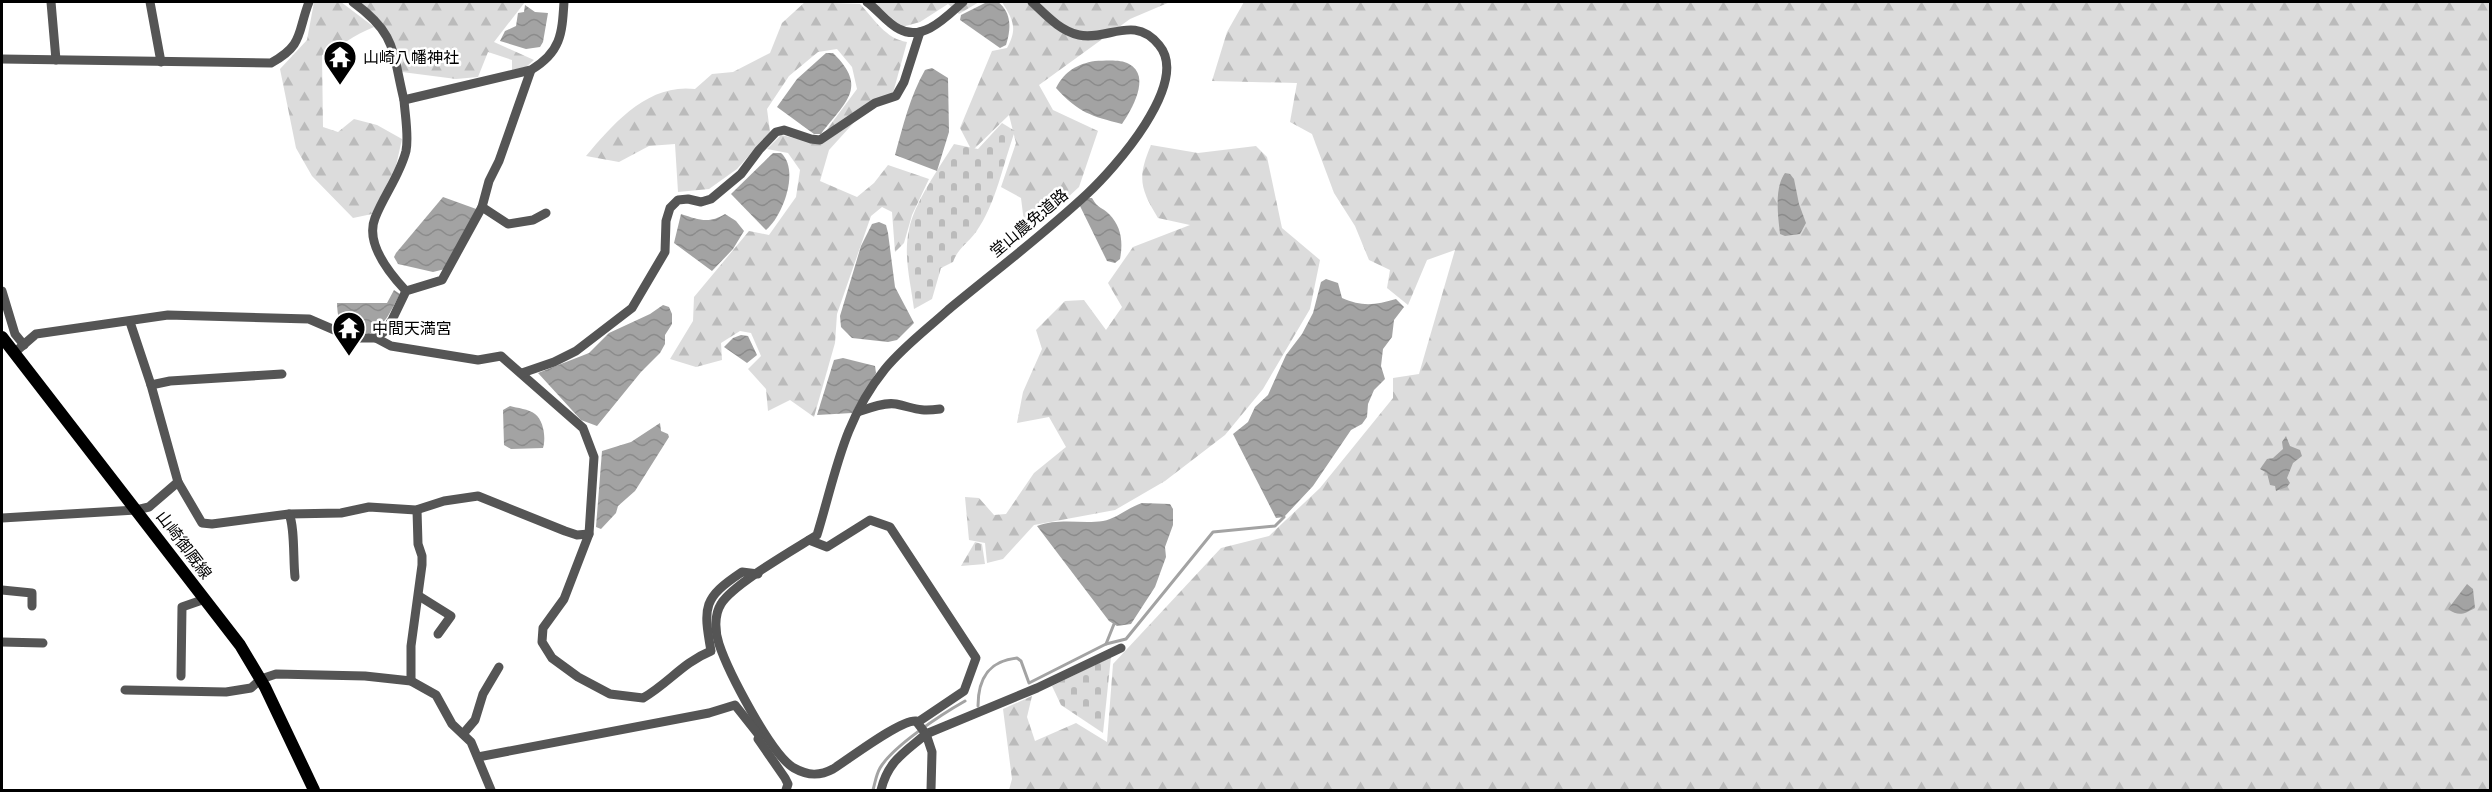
<svg xmlns="http://www.w3.org/2000/svg" width="2492" height="792" viewBox="0 0 2492 792" font-family="'DM Sans','Noto Sans JP',sans-serif">
<defs>
<pattern id="forest-firs" width="22" height="20" patternUnits="userSpaceOnUse" patternTransform="scale(1.5)"><rect width="22" height="20" fill="#dcdcdc"/><path d="M5 1l3.5 6h-7zM16 11l3.5 6h-7z" fill="#bbb"/></pattern>
<pattern id="cemetery-stones" width="16" height="16" patternUnits="userSpaceOnUse" patternTransform="scale(1.5)"><rect width="16" height="16" fill="#dcdcdc"/><path d="M2 7V4a2 2 0 0 1 4 0v3zM10 15v-3a2 2 0 0 1 4 0v3z" fill="#bbb"/></pattern>
<pattern id="water-waves" width="16" height="10" patternUnits="userSpaceOnUse" patternTransform="scale(1.5)"><rect width="16" height="10" fill="#a3a3a3"/><path d="M0 5q4-4 8 0t8 0" fill="none" stroke="#8b8b8b"/></pattern>
</defs>
<rect width="100%" height="100%" fill="#fff"/>
<g fill="url(#forest-firs)">
<path d="M314,2H341L374,27C353,35 342,46 322,55L323,127L338,132L354,119L377,125L402,139L396,166L372,214L353,218L312,176L296,148L280,69L307,40Z"/>
<path d="M358,2H525L494,42L534,60L526,67L512,70V60L488,52L478,77L456,79L402,72C393,39 388,21 358,2Z"/>
<path d="M805,2L860,4C874,19 886,39 907,42L893,93L825,132L857,89L852,67L837,49L818,52L789,76L767,109L770,132L737,169L709,189L678,192L675,144L649,146L619,162L586,156C613,124 648,83 695,89L712,74L733,72L770,53L782,23Z"/>
<polygon points="873,2 979,2 959,14 948,4 920,22 902,27"/>
<path d="M1002,2H1170L1130,19L1039,85L1053,110L1098,131L1079,187L1041,222H1024L1021,198L1001,187L1016,143L1009,115L972,151L960,128L992,51L1007,48C1018,28 1013,20 1002,2Z"/>
<polygon points="1244,2 2490,2 2490,790 1009,790 1012,779 1003,709 1032,696 1027,717 1035,741 1076,723 1107,742 1113,664 1221,548 1269,536 1320,488 1393,398 1393,378 1419,374 1455,250 1427,260 1408,305 1387,288 1390,270 1369,260 1355,226 1334,193 1312,134 1290,122 1297,83 1212,81 1227,32"/>
<polygon points="858,118 829,150 820,181 857,197 874,183 888,165 929,179 912,215 904,243 895,252 892,212 882,207 871,216 837,314 835,343 814,417 790,400 768,411 766,389 748,369 761,356 751,333 740,331 721,343 722,360 696,367 670,359 693,321 694,297 749,231 769,235 796,197 800,170 788,153 767,149 781,135 815,143"/>
<path d="M1151,145L1198,153L1256,146L1267,157L1282,228L1320,260L1310,309L1263,389L1225,435L1165,481L1115,510L1034,525L1003,559L987,563L985,543L969,540L965,497L979,498L994,515L1006,514L1034,473L1066,447L1049,417L1017,423L1023,392L1042,349L1036,330L1065,301L1084,300L1106,330L1122,307L1108,283L1133,247L1190,225L1158,218C1140,188 1137,178 1151,145Z"/>
</g>
<g fill="url(#cemetery-stones)">
<path d="M1002,123L1015,131C1003,164 996,204 976,232C967,244 958,248 953,262L941,268L932,299L914,309C911,284 903,256 909,230C914,203 939,168 954,144L978,149Z"/>
<polygon points="975,542 982,544 985,564 961,566"/>
<polygon points="1111,657 1103,733 1061,705 1052,686"/>
</g>
<g fill="url(#water-waves)">
<path d="M987,2H998C1012,13 1011,29 1006,45L1000,48L960,20L961,15Z"/>
<polygon points="525,5 535,12 548,13 543,42 540,47 526,49 500,41 505,31 516,26 518,13 524,12"/>
<path d="M826,53H833C869,88 845,102 821,134H814L777,107L797,79Z"/>
<path d="M1095,61C1105,61 1120,59 1129,64C1152,76 1131,111 1122,124C1091,116 1079,113 1056,88C1065,71 1077,64 1095,61Z"/>
<path d="M932,68L948,78L949,132L937,171L895,155C903,126 910,96 925,70Z"/>
<path d="M773,153H781C800,170 783,216 766,230L731,194Z"/>
<path d="M1785,173L1790,174L1794,179L1799,204L1806,223L1800,234L1785,236L1780,234C1778,216 1774,188 1785,173Z"/>
<polygon points="443,197 479,210 445,269 433,272 398,264 394,257 396,253"/>
<path d="M1089,198H1092C1098,209 1102,207 1109,214C1122,227 1123,243 1120,259L1115,263L1107,261L1079,204Z"/>
<path d="M681,214C699,220 709,224 725,214L736,221L744,231L733,249L712,271L674,243Z"/>
<polygon points="879,222 886,225 888,233 895,287 914,323 897,340 888,342 852,338 841,327 840,316 861,246 872,224"/>
<path d="M1326,279L1338,283L1342,298C1362,307 1376,305 1396,299L1404,307L1394,320L1392,337L1383,349L1381,366L1385,379L1374,390L1368,404L1367,417L1362,424L1351,430L1313,486L1284,517L1276,518L1233,434L1248,422L1255,407L1268,395L1286,355L1302,334L1313,313L1321,282Z"/>
<path d="M394,290L400,294C391,310 386,325 369,334C345,328 338,331 337,303H387Z"/>
<polygon points="663,305 669,307 672,314 672,324 665,335 665,344 660,353 641,372 597,426 581,420 538,373 589,353 609,333 650,314"/>
<polygon points="741,335 748,336 757,355 747,363 724,347 733,338"/>
<polygon points="843,358 875,366 876,373 852,413 817,415 834,360"/>
<path d="M510,406C517,408 529,409 535,414C544,421 546,438 543,448L511,449L504,445L503,410Z"/>
<polygon points="660,423 661,431 668,434 669,437 635,491 618,506 616,513 601,529 596,527 602,451 631,442"/>
<polygon points="2286,436 2290,446 2300,450 2302,456 2293,463 2287,478 2290,483 2287,487 2276,491 2275,486 2270,485 2267,473 2260,469 2267,459 2273,458 2283,449 2282,442"/>
<path d="M1142,503L1170,504L1173,509V525L1165,547L1166,557L1155,587L1131,624L1117,626L1109,621L1037,526C1058,518 1082,524 1103,521C1116,519 1127,508 1142,503Z"/>
<path d="M2467,584L2473,589L2475,608C2464,614 2459,617 2448,609Z"/>
</g>
<g fill="none" stroke-linecap="round" stroke-linejoin="round">
<g stroke="#a3a3a3" stroke-width="3">
<polyline points="1106,644 1114,624"/>
<path d="M978,706C978,679 988,661 1017,658L1021,661L1029,683L1106,644L1126,639L1213,532L1275,526L1284,517"/>
<path d="M873,790C875,783 876,775 880,768C893,746 942,714 965,701"/>
</g>
<g stroke="#555" stroke-width="9">
<polyline points="51,2 56,60"/>
<polyline points="150,2 161,62"/>
<path d="M353,2C397,34 392,51 404,100L531,70C561,52 562,34 564,2"/>
<path d="M867,2C878,10 887,23 899,29C923,42 946,17 963,2"/>
<path d="M1032,2C1046,15 1060,31 1079,35C1108,41 1134,14 1159,45C1191,83 1114,169 1087,194C1043,235 994,272 948,310C927,329 903,347 885,369C843,421 836,473 817,535C795,549 733,584 721,604C714,615 715,632 719,644C728,671 771,755 794,768C808,776 820,776 833,769C849,759 901,719 916,721L926,734L1037,688L1121,648"/>
<path d="M2,59L271,63C304,45 297,33 309,2"/>
<path d="M404,100C405,115 409,136 406,151C400,175 384,195 375,218C365,243 390,274 406,291"/>
<polyline points="482,207 508,224 533,220 546,213"/>
<polyline points="2,291 15,334 24,345"/>
<polyline points="130,322 151,385 178,482 202,523 212,524 289,514 341,513 369,507 416,510 444,501 478,496 565,531 577,535 589,534"/>
<path d="M376,338L391,346L478,360L501,356L583,428L594,457L589,534L564,599L543,628L542,642L552,658L578,677L610,694L643,698C669,683 682,663 711,651C703,606 703,598 742,572L758,574"/>
<polyline points="14,353 36,334 168,315 309,319 346,335 360,338 376,338 385,331 392,320 406,291 442,280 482,207 489,181 499,161 531,70"/>
<polyline points="522,373 554,362 576,351 632,308 665,252 666,221 670,208 678,200 688,199 701,202 711,199 741,174 759,150 776,132 784,130 811,139 820,140 875,103 896,96 904,82 920,32"/>
<polyline points="151,385 170,381 282,374"/>
<path d="M858,412C869,408 884,402 896,404C915,408 918,412 940,409"/>
<path d="M289,514C295,527 293,560 295,577"/>
<polyline points="2,518 136,510 149,507 178,482"/>
<polyline points="809,540 827,547 870,520 890,527 976,658 964,691 918,722"/>
<polyline points="2,590 32,593 32,606"/>
<polyline points="419,596 451,616 438,634"/>
<polyline points="2,642 43,643"/>
<polyline points="181,676 182,607 205,599"/>
<polyline points="411,681 411,646 422,565 422,556 418,544 417,510"/>
<polyline points="125,690 226,692 251,688 261,679 276,674 365,676 411,681 436,695 452,724 471,742 491,790"/>
<polyline points="762,732 758,739 785,778 788,784 786,790"/>
<polyline points="463,734 475,720 483,694 499,667"/>
<polyline points="478,757 709,713 735,705 758,734"/>
<path d="M881,790C888,761 904,753 926,734L932,752L931,790"/>
</g>
<polyline stroke="#000" stroke-width="12" points="2,337 240,645 265,687 314,790"/>
</g>
<defs>
<g id="temple-pin" transform="scale(1.725)"><path d="M0 17L-7.5 6A9.5 9.5 0 1 1 7.5 6Z" fill="#000" stroke="#fff"/><path d="M0-6L5-2H3V0L6.5 2.5H4V6H1.5V3h-3V6H-4V2.5H-6.5L-3 0V-2H-5Z" fill="#fff"/></g>
</defs>
<g fill-rule="evenodd">
<use href="#temple-pin" x="340" y="57"/>
<use href="#temple-pin" x="349" y="328"/>
</g>
<g text-anchor="middle" dominant-baseline="central" stroke-width="5" stroke-linejoin="round" paint-order="stroke">
<g font-size="16" fill="#000" stroke="#fff" text-anchor="start">
<text x="363" y="57">山崎八幡神社</text>
<text x="372" y="328">中間天満宮</text>
</g>
<g font-size="16" fill="#000" stroke="#fff">
<text transform="translate(1029 223) rotate(-40)">堂山農免道路</text>
<text transform="translate(184 545) rotate(53)">山崎御厩線</text>
</g>
</g>
<rect width="2492" height="792" fill="none" stroke="#000000" stroke-width="6"/>
</svg>
